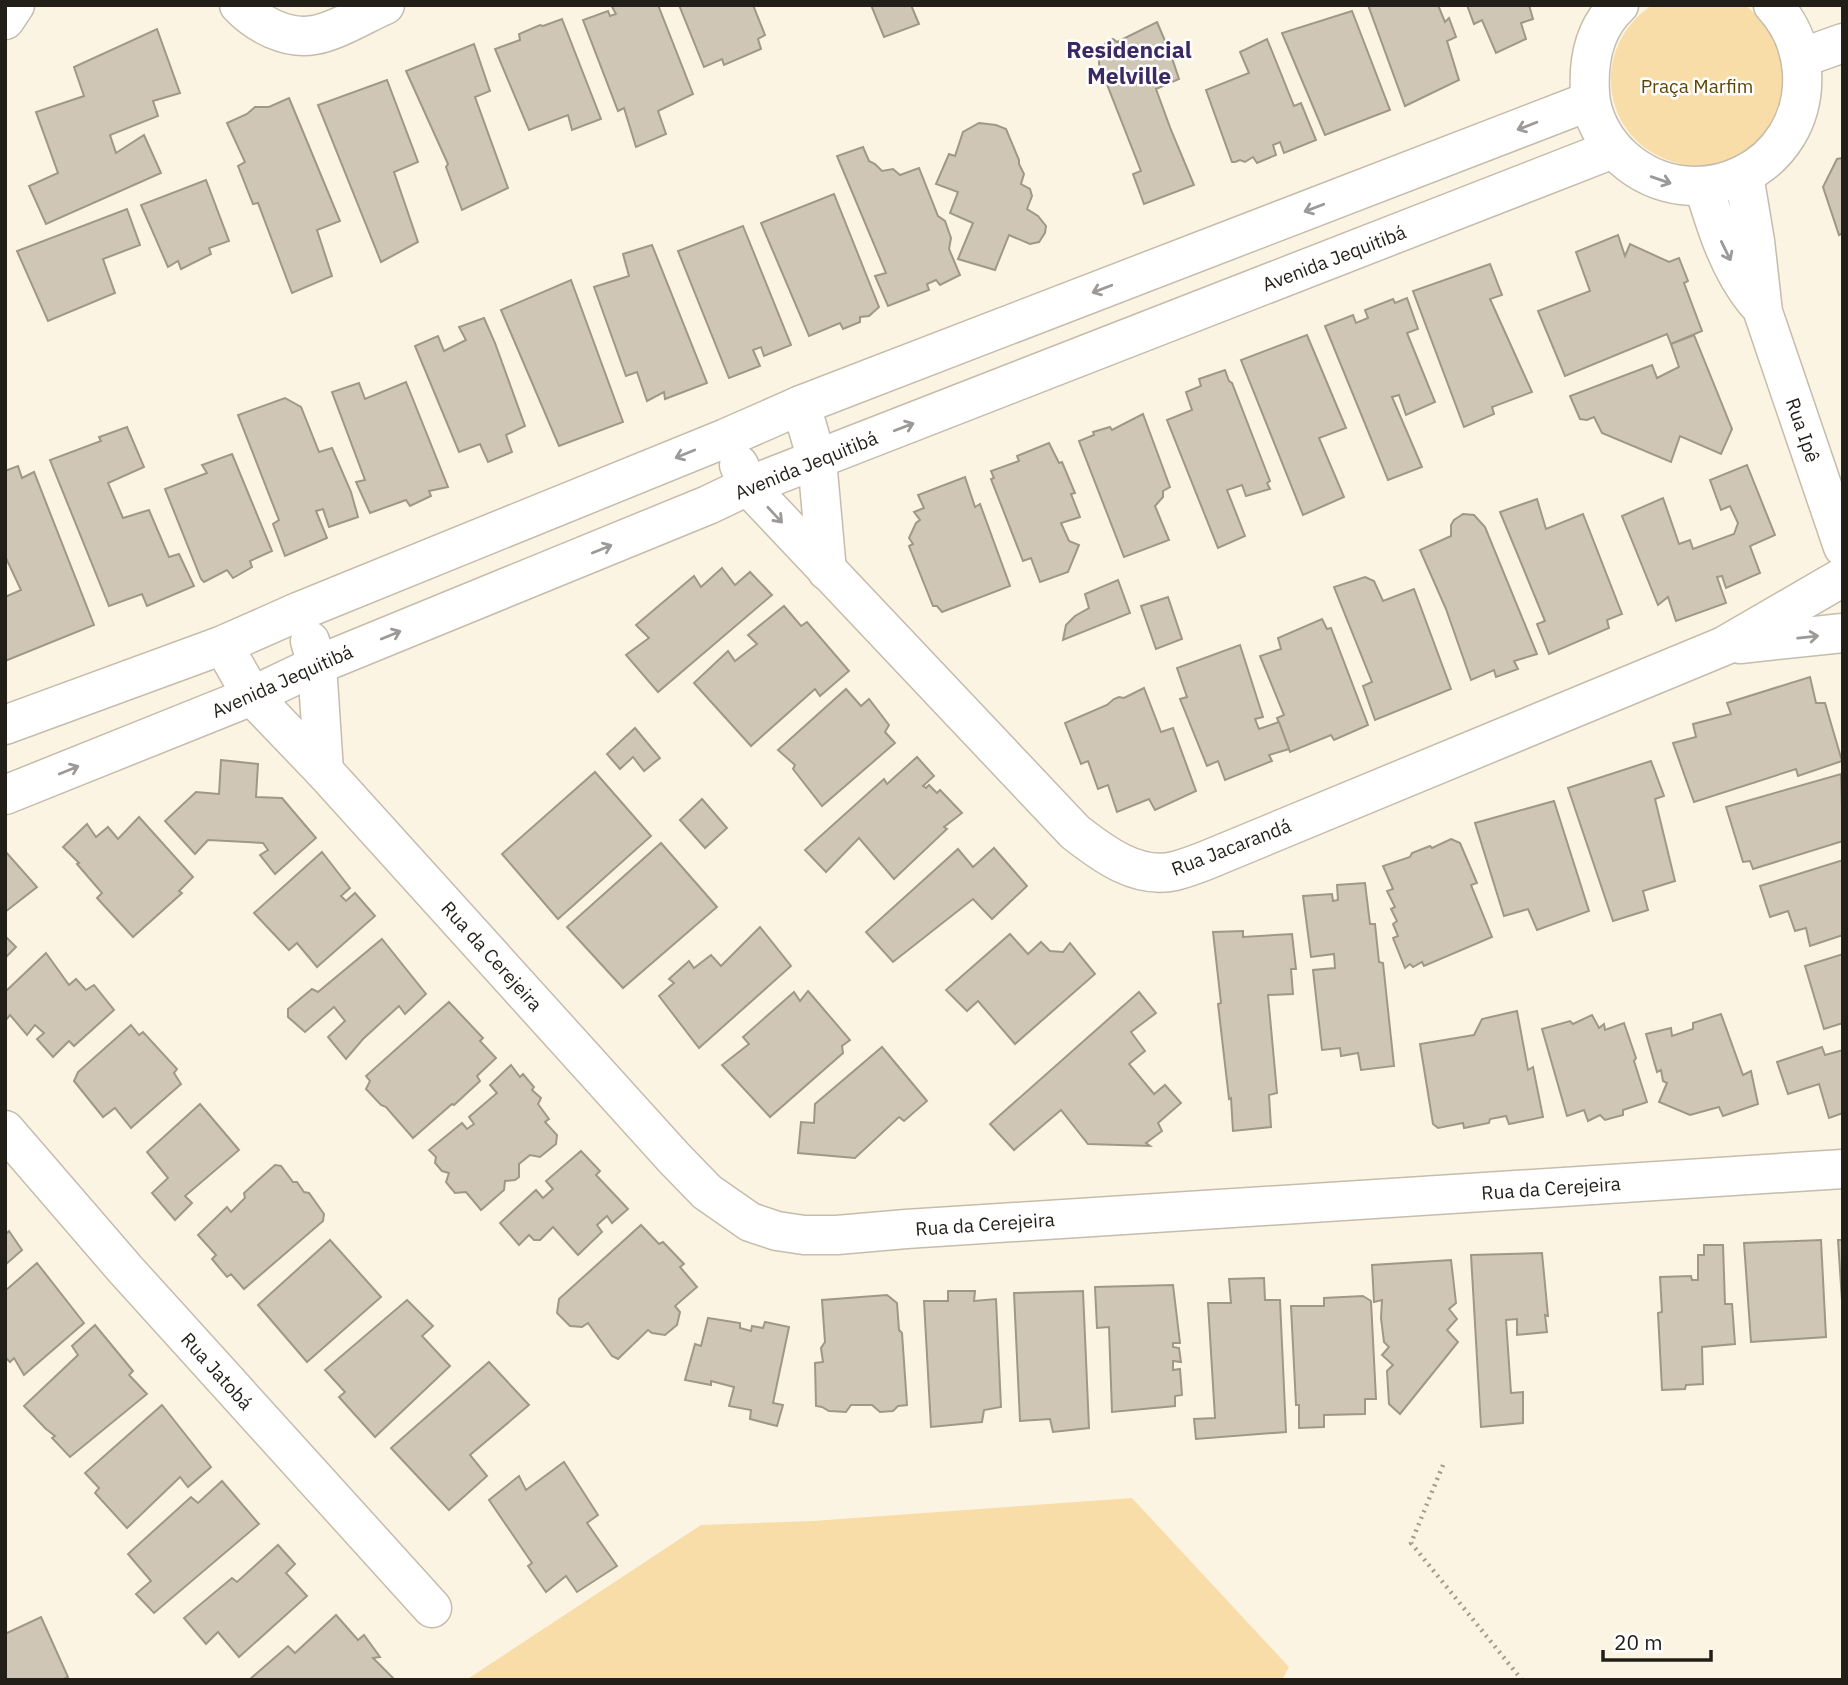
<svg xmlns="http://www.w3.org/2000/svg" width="1848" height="1685" viewBox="0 0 1848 1685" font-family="'IBM Plex Sans',sans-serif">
<rect width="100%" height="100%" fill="#fcf4e3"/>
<g fill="#f8dda9">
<path d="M1652,5H1745C1762,18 1781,39 1784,61C1785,70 1783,79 1782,88C1781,113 1772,126 1755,143C1747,151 1738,155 1728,160C1712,167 1697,168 1681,164C1602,146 1586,50 1652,5Z"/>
<polygon points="1132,1498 1289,1667 1282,1680 466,1680 701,1525 813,1521"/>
</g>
<g fill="#cfc6b6" stroke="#9f9788" stroke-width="2">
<polygon points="611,5 658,5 693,94 658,111 666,134 636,147 624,108 618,111 583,20 608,11 610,16 616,14"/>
<polygon points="679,5 753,5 765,35 758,39 761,49 724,65 722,59 704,67"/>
<polygon points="871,5 911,5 919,24 884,37"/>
<polygon points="1368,5 1438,5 1445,22 1449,18 1456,37 1447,41 1459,80 1405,106"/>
<polygon points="1467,5 1529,5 1533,19 1521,23 1526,39 1496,53 1482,20 1474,24"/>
<polygon points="1352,11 1390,110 1325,135 1282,33"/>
<polygon points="562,19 601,119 572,130 568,115 529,130 495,49 520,40 519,34 540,25 543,26"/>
<polygon points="1157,22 1171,55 1179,79 1156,89 1171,130 1194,185 1144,204 1133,174 1141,171 1099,64 1099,55 1103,46 1107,42 1113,39 1117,42"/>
<polygon points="157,29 180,93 153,101 158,116 110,135 116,153 144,135 161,173 46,224 29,186 58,173 36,112 84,96 74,67"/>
<polygon points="1267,39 1294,106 1301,103 1316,140 1284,153 1280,142 1273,145 1276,155 1257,163 1253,157 1245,162 1240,160 1235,162 1232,162 1206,90 1249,73 1240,52"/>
<polygon points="474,44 490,91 475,97 508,188 462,210 446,167 448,164 406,71"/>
<polygon points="387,80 418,162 394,172 418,242 381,262 318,105"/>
<polygon points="289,98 340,221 317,230 332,276 292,293 258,203 253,204 238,166 245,162 227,123 247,114 255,107 269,107"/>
<polygon points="979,123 996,125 1006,129 1019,160 1019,164 1024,174 1021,184 1030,189 1032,196 1027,209 1038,216 1046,226 1045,233 1039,242 1030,244 1009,235 995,270 958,259 973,223 950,213 958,192 936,184 949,154 955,156 963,132"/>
<polygon points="863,147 869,161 875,164 882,171 893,169 900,175 919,168 938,216 945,221 951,238 949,249 960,275 940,285 936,280 927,284 929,290 888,306 875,276 886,273 837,156"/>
<polygon points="1843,158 1843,233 1839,235 1823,187 1837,159"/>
<polygon points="206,180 229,241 209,248 211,254 181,269 178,261 168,267 141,205"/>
<polygon points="834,194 879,307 869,316 860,317 860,322 843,329 840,323 809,336 761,223"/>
<polygon points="127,209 140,245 103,259 115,293 48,321 17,251"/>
<polygon points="743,226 791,345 764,356 761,347 753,350 760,366 729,378 678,251"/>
<polygon points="1618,235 1625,256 1630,244 1669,262 1679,258 1688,281 1684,283 1702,331 1671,344 1667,334 1565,376 1538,311 1590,291 1576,252"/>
<polygon points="652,245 707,383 665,399 664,392 647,401 637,372 626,376 594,287 629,276 623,254"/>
<polygon points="1490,264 1502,295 1490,299 1532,392 1492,407 1494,414 1464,427 1413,291"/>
<polygon points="571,280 623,422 559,446 501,310"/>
<polygon points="1407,298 1418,329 1407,333 1435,402 1406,415 1399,395 1392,397 1422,467 1388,480 1325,326 1353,315 1356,323 1368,318 1365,310 1393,299 1395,303"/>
<polygon points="484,318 495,343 525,426 506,435 512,452 488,462 480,444 459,452 415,346 438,336 444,351 466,340 459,327"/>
<polygon points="1307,335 1346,428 1319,438 1344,497 1303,515 1241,360"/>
<polygon points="1694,335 1732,429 1721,454 1680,436 1671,462 1602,433 1594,417 1587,420 1580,419 1570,396 1652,365 1657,378 1679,367 1671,344"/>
<polygon points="1225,370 1229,381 1232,383 1270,481 1267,483 1270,489 1246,496 1242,485 1227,490 1245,536 1218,548 1167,420 1192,410 1186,392 1201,386 1199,379"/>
<polygon points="406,382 448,487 429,491 431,496 410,506 406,500 370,513 356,482 365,480 332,392 359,383 365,399"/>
<polygon points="285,398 301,407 319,452 332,448 351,492 358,517 329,527 323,509 316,511 327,538 285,556 273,524 279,520 238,415"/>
<polygon points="1143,414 1170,487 1163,491 1163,497 1155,506 1169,540 1124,557 1079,441 1094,435 1093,432 1110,427 1112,430"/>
<polygon points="127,427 144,467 108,483 123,518 149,510 169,557 179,554 194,586 147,606 142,594 109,606 50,460 101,441 99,437"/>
<polygon points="1049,443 1059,463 1062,462 1075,493 1071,494 1080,517 1061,523 1069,541 1079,545 1068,572 1040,582 1031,558 1023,561 991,479 994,478 991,471 1019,461 1017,456"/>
<polygon points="232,454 272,551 250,561 252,567 233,578 227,570 204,582 201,579 165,489 207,473 202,465"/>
<polygon points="1747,465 1775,535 1750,546 1760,573 1726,588 1722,576 1717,577 1726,603 1676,621 1668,597 1658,605 1622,516 1663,498 1679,544 1690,540 1693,549 1734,534 1738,523 1730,506 1721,510 1710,480"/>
<polygon points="18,466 22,478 34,472 94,625 5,661 5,597 21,590 5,556 5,471"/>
<polygon points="965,477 975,507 980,504 1010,586 942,612 937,606 933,606 909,546 913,544 909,538 916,523 920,520 914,512 924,508 918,495"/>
<polygon points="1537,499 1546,529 1583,514 1622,614 1607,620 1609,628 1549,654 1537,624 1545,621 1500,512"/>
<polygon points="1463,514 1474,515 1485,527 1537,654 1514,661 1518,669 1496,677 1494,670 1471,680 1446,609 1420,550 1451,536 1451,525 1454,520"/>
<polygon points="722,568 735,585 750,572 772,595 658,692 626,655 649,638 636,625 694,576 701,587"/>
<polygon points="1365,577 1374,581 1383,601 1414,589 1451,689 1375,720 1363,686 1372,682 1334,587"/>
<polygon points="1118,580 1130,613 1063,640 1066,625 1075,616 1089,608 1085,594"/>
<polygon points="1168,597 1182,639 1156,649 1141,606"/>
<polygon points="784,606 801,626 807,622 849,671 820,696 815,689 751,746 694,683 728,651 735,661 757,644 748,635"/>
<polygon points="1322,619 1327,629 1331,628 1368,725 1334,740 1331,735 1290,752 1277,718 1284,715 1260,656 1281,649 1278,638"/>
<polygon points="1240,645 1263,717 1255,719 1259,729 1279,722 1289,749 1269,755 1272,761 1225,780 1218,761 1207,766 1180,699 1187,697 1177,668"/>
<polygon points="1810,677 1816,703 1825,703 1842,761 1798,776 1796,769 1694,802 1673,743 1696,737 1693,724 1731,714 1727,703"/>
<polygon points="1144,688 1161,732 1173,728 1196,791 1155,810 1149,799 1117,812 1108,785 1098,789 1088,761 1081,764 1065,723 1107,705 1114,699 1119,697 1124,698"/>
<polygon points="846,689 861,706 869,699 889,725 885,732 895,743 822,806 793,769 795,765 778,750"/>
<polygon points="635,728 660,758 644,771 633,757 620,769 607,754"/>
<polygon points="917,757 934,776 923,786 926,788 929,785 937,793 940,790 962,813 944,827 947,829 894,879 859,838 826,872 805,850 884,779 887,784"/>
<polygon points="221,760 258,764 256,797 282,798 316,838 275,874 260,855 268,850 263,843 208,840 195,854 165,821 196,792 219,794"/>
<polygon points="1651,761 1664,796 1655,799 1675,881 1643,891 1648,910 1613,921 1568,788"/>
<polygon points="595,772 651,836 558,919 502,854"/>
<polygon points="1841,774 1843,841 1753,869 1750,861 1743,862 1726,807"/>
<polygon points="702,799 727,828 705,848 680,820"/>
<polygon points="1554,801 1589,911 1537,930 1528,909 1504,916 1475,823"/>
<polygon points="139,817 193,877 179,891 182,893 133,937 97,898 102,893 77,864 79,863 63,847 87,824 96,837 108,827 118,839"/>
<polygon points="1451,839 1460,843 1477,883 1471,885 1492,937 1424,966 1422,962 1413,967 1410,964 1405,968 1393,938 1398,936 1393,924 1397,921 1391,909 1395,907 1387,891 1393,889 1383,866 1410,857 1412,853 1430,846 1432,848"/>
<polygon points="661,843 717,907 623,988 567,927"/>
<polygon points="994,848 1027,886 992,919 973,899 893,962 866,932 958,849 973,867"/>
<polygon points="5,851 37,887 5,912"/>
<polygon points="322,852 350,888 341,896 346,901 355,893 375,916 317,967 297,943 289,950 254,913"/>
<polygon points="1843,860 1843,935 1810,946 1806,928 1795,931 1788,911 1770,917 1760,886"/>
<polygon points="1365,883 1370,924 1375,924 1379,962 1383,963 1394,1066 1361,1070 1358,1053 1341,1056 1340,1048 1322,1050 1313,970 1335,968 1334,954 1311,957 1303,896 1332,894 1333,901 1338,900 1337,885"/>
<polygon points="760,927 791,966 699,1048 659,996 674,983 669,979 689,961 694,968 711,955 721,966"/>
<polygon points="1243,931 1243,937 1292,934 1296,969 1291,969 1293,994 1268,995 1277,1093 1269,1095 1271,1127 1233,1131 1231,1098 1229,1099 1218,1004 1221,1003 1213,932"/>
<polygon points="1010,934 1028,954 1041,942 1050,951 1063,952 1070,943 1095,974 1015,1044 978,1001 967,1011 946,990"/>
<polygon points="5,936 16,947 5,958"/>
<polygon points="382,939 426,994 405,1014 399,1006 363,1039 346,1059 328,1037 345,1021 334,1007 305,1032 288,1017 288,1009 312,989 318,992"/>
<polygon points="46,953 69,985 76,979 86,990 94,985 114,1010 74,1046 69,1041 53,1057 37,1039 44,1033 35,1025 27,1035 10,1015 6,1020 5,1019 5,992"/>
<polygon points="1843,954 1843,1023 1824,1029 1805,966"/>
<polygon points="808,991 850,1040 842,1046 843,1053 770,1117 722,1065 749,1044 743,1037 794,992 800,1001"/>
<polygon points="1139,992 1156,1013 1131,1032 1145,1051 1129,1064 1154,1094 1165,1085 1181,1103 1158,1123 1162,1131 1146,1143 1150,1146 1088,1144 1061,1110 1014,1150 990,1124"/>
<polygon points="449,1002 483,1038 480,1041 496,1058 477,1076 480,1081 454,1105 452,1104 413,1138 386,1107 381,1105 366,1089 370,1081 366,1076"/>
<polygon points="1517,1011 1528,1070 1533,1067 1543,1117 1509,1124 1506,1116 1490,1119 1489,1123 1464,1128 1463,1123 1438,1128 1433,1124 1420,1044 1474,1035 1482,1019"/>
<polygon points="1721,1014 1743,1075 1751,1071 1758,1104 1723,1116 1719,1107 1690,1115 1659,1102 1667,1083 1663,1081 1661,1070 1657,1072 1646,1034 1671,1028 1672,1036 1693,1029 1693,1023"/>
<polygon points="1592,1015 1599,1028 1604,1024 1605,1030 1624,1023 1636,1058 1634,1061 1647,1102 1623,1110 1623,1115 1605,1120 1600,1115 1588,1121 1584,1110 1567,1116 1542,1029 1570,1021 1573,1024"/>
<polygon points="131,1025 139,1035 143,1032 177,1069 174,1073 181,1084 131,1128 115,1108 103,1117 74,1081 78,1072"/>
<polygon points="882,1047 927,1101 904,1121 899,1117 855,1158 798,1153 801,1122 814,1123 815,1104"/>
<polygon points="1822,1047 1825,1055 1843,1050 1843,1113 1829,1118 1819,1084 1788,1094 1777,1062"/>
<polygon points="511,1065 520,1077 523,1074 534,1087 532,1090 541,1098 538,1104 549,1119 545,1122 557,1135 556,1144 540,1157 530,1155 519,1164 519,1177 515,1180 505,1181 504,1190 481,1210 466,1192 455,1193 450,1187 446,1182 449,1173 442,1171 435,1163 436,1157 429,1150 462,1123 467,1129 474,1124 469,1117 497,1093 490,1085"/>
<polygon points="200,1104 239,1150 185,1196 192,1203 175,1220 152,1193 168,1178 147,1152"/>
<polygon points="581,1151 600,1171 596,1175 628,1209 612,1223 607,1216 597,1225 602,1232 578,1255 553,1227 540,1240 534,1240 529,1235 519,1245 500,1223 536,1190 543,1198 553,1189 546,1181"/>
<polygon points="275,1165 281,1166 293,1182 297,1182 304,1192 309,1193 324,1214 323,1221 244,1289 231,1274 227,1277 212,1259 216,1255 198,1235 227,1207 231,1212 245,1198 244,1193"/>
<polygon points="641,1225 659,1244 663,1242 684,1264 680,1267 697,1287 675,1306 680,1312 677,1325 665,1335 652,1333 648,1330 618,1359 612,1356 588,1323 582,1327 570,1326 557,1313 559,1299"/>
<polygon points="9,1231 22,1250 5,1265 5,1235"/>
<polygon points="330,1240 381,1297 307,1362 258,1305"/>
<polygon points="1821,1240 1826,1337 1751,1342 1744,1243"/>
<polygon points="1838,1240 1843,1240 1843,1316"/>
<polygon points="1704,1245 1723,1245 1725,1304 1732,1304 1735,1344 1702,1347 1703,1384 1686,1385 1685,1389 1662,1390 1658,1313 1662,1312 1660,1277 1691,1276 1692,1280 1698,1280 1698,1255 1704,1255"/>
<polygon points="1542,1253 1548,1316 1545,1315 1547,1332 1517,1335 1517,1319 1506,1320 1511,1393 1523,1392 1523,1423 1481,1427 1471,1255"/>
<polygon points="1451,1260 1456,1303 1449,1309 1457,1319 1447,1330 1458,1342 1400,1414 1389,1404 1387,1371 1393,1365 1382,1355 1389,1347 1384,1342 1381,1318 1382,1300 1374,1302 1372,1265"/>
<polygon points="37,1263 84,1323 24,1375 14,1358 10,1362 5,1357 5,1291"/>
<polygon points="1264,1278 1265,1300 1280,1300 1286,1432 1196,1439 1194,1419 1215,1418 1208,1303 1231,1303 1229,1279"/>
<polygon points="1173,1285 1180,1343 1173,1343 1173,1347 1179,1348 1181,1362 1173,1361 1173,1370 1180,1369 1182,1395 1175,1396 1175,1406 1112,1412 1109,1327 1097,1328 1095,1287"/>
<polygon points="948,1291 975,1291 974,1301 996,1299 1001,1407 984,1410 982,1422 931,1427 924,1301 948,1301"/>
<polygon points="1083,1291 1089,1428 1053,1432 1050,1419 1020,1421 1014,1293"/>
<polygon points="887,1295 897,1303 899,1330 902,1333 907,1405 898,1406 893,1411 880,1412 872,1405 851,1405 846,1412 829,1411 822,1407 816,1406 815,1363 823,1362 821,1348 825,1342 822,1300"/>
<polygon points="1363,1296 1371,1301 1376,1399 1365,1399 1365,1414 1324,1415 1324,1427 1299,1428 1299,1405 1296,1405 1291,1306 1324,1306 1324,1298"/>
<polygon points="407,1300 433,1326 422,1336 450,1366 375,1437 339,1397 345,1392 325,1370"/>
<polygon points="708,1318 740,1323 740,1328 751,1331 752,1326 763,1328 765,1322 789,1327 773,1403 783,1405 777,1426 750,1419 751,1410 729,1406 734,1387 711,1381 711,1385 685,1380 695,1344 701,1346"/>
<polygon points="95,1325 133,1371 129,1375 147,1394 70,1457 52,1438 55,1436 46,1429 24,1406 78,1355 72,1346"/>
<polygon points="489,1362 529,1405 470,1455 487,1476 449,1510 391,1448"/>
<polygon points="162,1405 211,1467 188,1487 180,1477 127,1528 95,1493 99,1488 85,1473"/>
<polygon points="564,1462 598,1515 587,1523 617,1566 577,1592 566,1576 546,1592 528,1566 532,1563 489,1500 519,1476 526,1490"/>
<polygon points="222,1481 259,1524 154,1613 136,1594 151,1581 128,1554 191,1497 198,1503"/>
<polygon points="278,1545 295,1564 286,1573 307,1596 239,1657 218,1632 206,1644 184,1618 232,1578 237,1582"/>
<polygon points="336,1615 358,1640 364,1635 380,1657 373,1658 395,1680 249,1680 288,1646 295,1653"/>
<polygon points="41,1617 68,1677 62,1680 5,1680 5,1634"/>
</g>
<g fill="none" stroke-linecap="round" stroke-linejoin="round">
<g stroke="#c5bcac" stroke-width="41">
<g id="minor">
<path d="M239,5C257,24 287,40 314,35C335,32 364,14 385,5"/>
<path d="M1619,5C1594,28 1588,61 1590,93C1591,117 1605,142 1623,158C1695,222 1808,169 1802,72C1800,47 1790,23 1773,5"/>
<polyline points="5,20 15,5"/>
<polyline points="1801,58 1843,43"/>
<polyline points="1744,175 1755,241 1763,312 1843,547"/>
<path d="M1704,187C1716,227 1729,269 1756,302"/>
<polyline points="801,405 817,460 827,571"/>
<path d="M739,465L748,486L1075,832C1103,854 1138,880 1175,871C1186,868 1197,864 1207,860L1724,646L1843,577"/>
<polyline points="310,641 317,665 324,771"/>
<polyline points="1740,644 1843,633"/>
<polyline points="223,645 252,696 324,771 674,1158 707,1192 750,1222 777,1231 804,1235 837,1235 906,1229 1843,1169"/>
<polyline points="5,725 223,645 300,611 726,438 801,405 1590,101"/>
<polyline points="5,795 252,696 317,665 708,505 748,486 1613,149"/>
<polyline points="5,1130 125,1269 432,1608"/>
</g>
</g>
<polyline stroke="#a29c90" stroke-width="4.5" stroke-dasharray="2 5" stroke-linecap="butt" points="1443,1465 1411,1543 1522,1680"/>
<use href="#minor" stroke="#fff" stroke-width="38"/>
</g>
<defs><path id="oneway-shaft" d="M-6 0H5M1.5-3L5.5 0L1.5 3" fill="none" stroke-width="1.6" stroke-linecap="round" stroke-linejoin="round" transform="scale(1.75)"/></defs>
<g stroke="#9c9a98">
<use href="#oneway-shaft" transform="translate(1527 126) rotate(159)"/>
<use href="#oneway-shaft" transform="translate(1661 180) rotate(19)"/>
<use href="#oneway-shaft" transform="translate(1314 208) rotate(159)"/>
<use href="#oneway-shaft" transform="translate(1726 251) rotate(64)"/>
<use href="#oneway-shaft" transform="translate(1102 289) rotate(159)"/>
<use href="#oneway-shaft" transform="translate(904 427) rotate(-21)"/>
<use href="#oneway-shaft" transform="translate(685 454) rotate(158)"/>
<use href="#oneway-shaft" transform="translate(775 515) rotate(47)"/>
<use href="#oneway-shaft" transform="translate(602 549) rotate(-22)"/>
<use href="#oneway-shaft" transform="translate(391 635) rotate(-22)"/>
<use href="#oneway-shaft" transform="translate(1808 637) rotate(-6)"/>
<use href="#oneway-shaft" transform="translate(69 770) rotate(-22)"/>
</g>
<g text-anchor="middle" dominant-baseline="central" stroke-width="5" stroke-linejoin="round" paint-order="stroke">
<g font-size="19" fill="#5d4403" stroke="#fff">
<text x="1697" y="86">Praça Marfim</text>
</g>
<g font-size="19" fill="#221f19" stroke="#fff">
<text transform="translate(1334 258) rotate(-21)">Avenida Jequitibá</text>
<text transform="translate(1803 430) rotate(71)">Rua Ipê</text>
<text transform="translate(806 465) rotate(-22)">Avenida Jequitibá</text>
<text transform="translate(282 681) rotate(-24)">Avenida Jequitibá</text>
<text transform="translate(1231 847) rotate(-21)">Rua Jacarandá</text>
<text transform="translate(492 956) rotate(48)">Rua da Cerejeira</text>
<text transform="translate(1551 1188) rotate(-4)">Rua da Cerejeira</text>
<text transform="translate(985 1224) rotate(-4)">Rua da Cerejeira</text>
<text transform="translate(217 1371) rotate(48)">Rua Jatobá</text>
</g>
<g font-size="23" font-weight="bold" fill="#3b2964" stroke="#fff">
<text x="1129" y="49">Residencial<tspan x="1129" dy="26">Melville</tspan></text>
</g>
</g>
<rect width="1848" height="1685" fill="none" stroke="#221f19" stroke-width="14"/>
<path d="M1603 1650v10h108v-10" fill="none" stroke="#221f19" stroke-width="3.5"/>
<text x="1614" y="1650" font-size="21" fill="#221f19" stroke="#ffffff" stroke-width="5" paint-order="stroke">20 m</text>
</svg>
